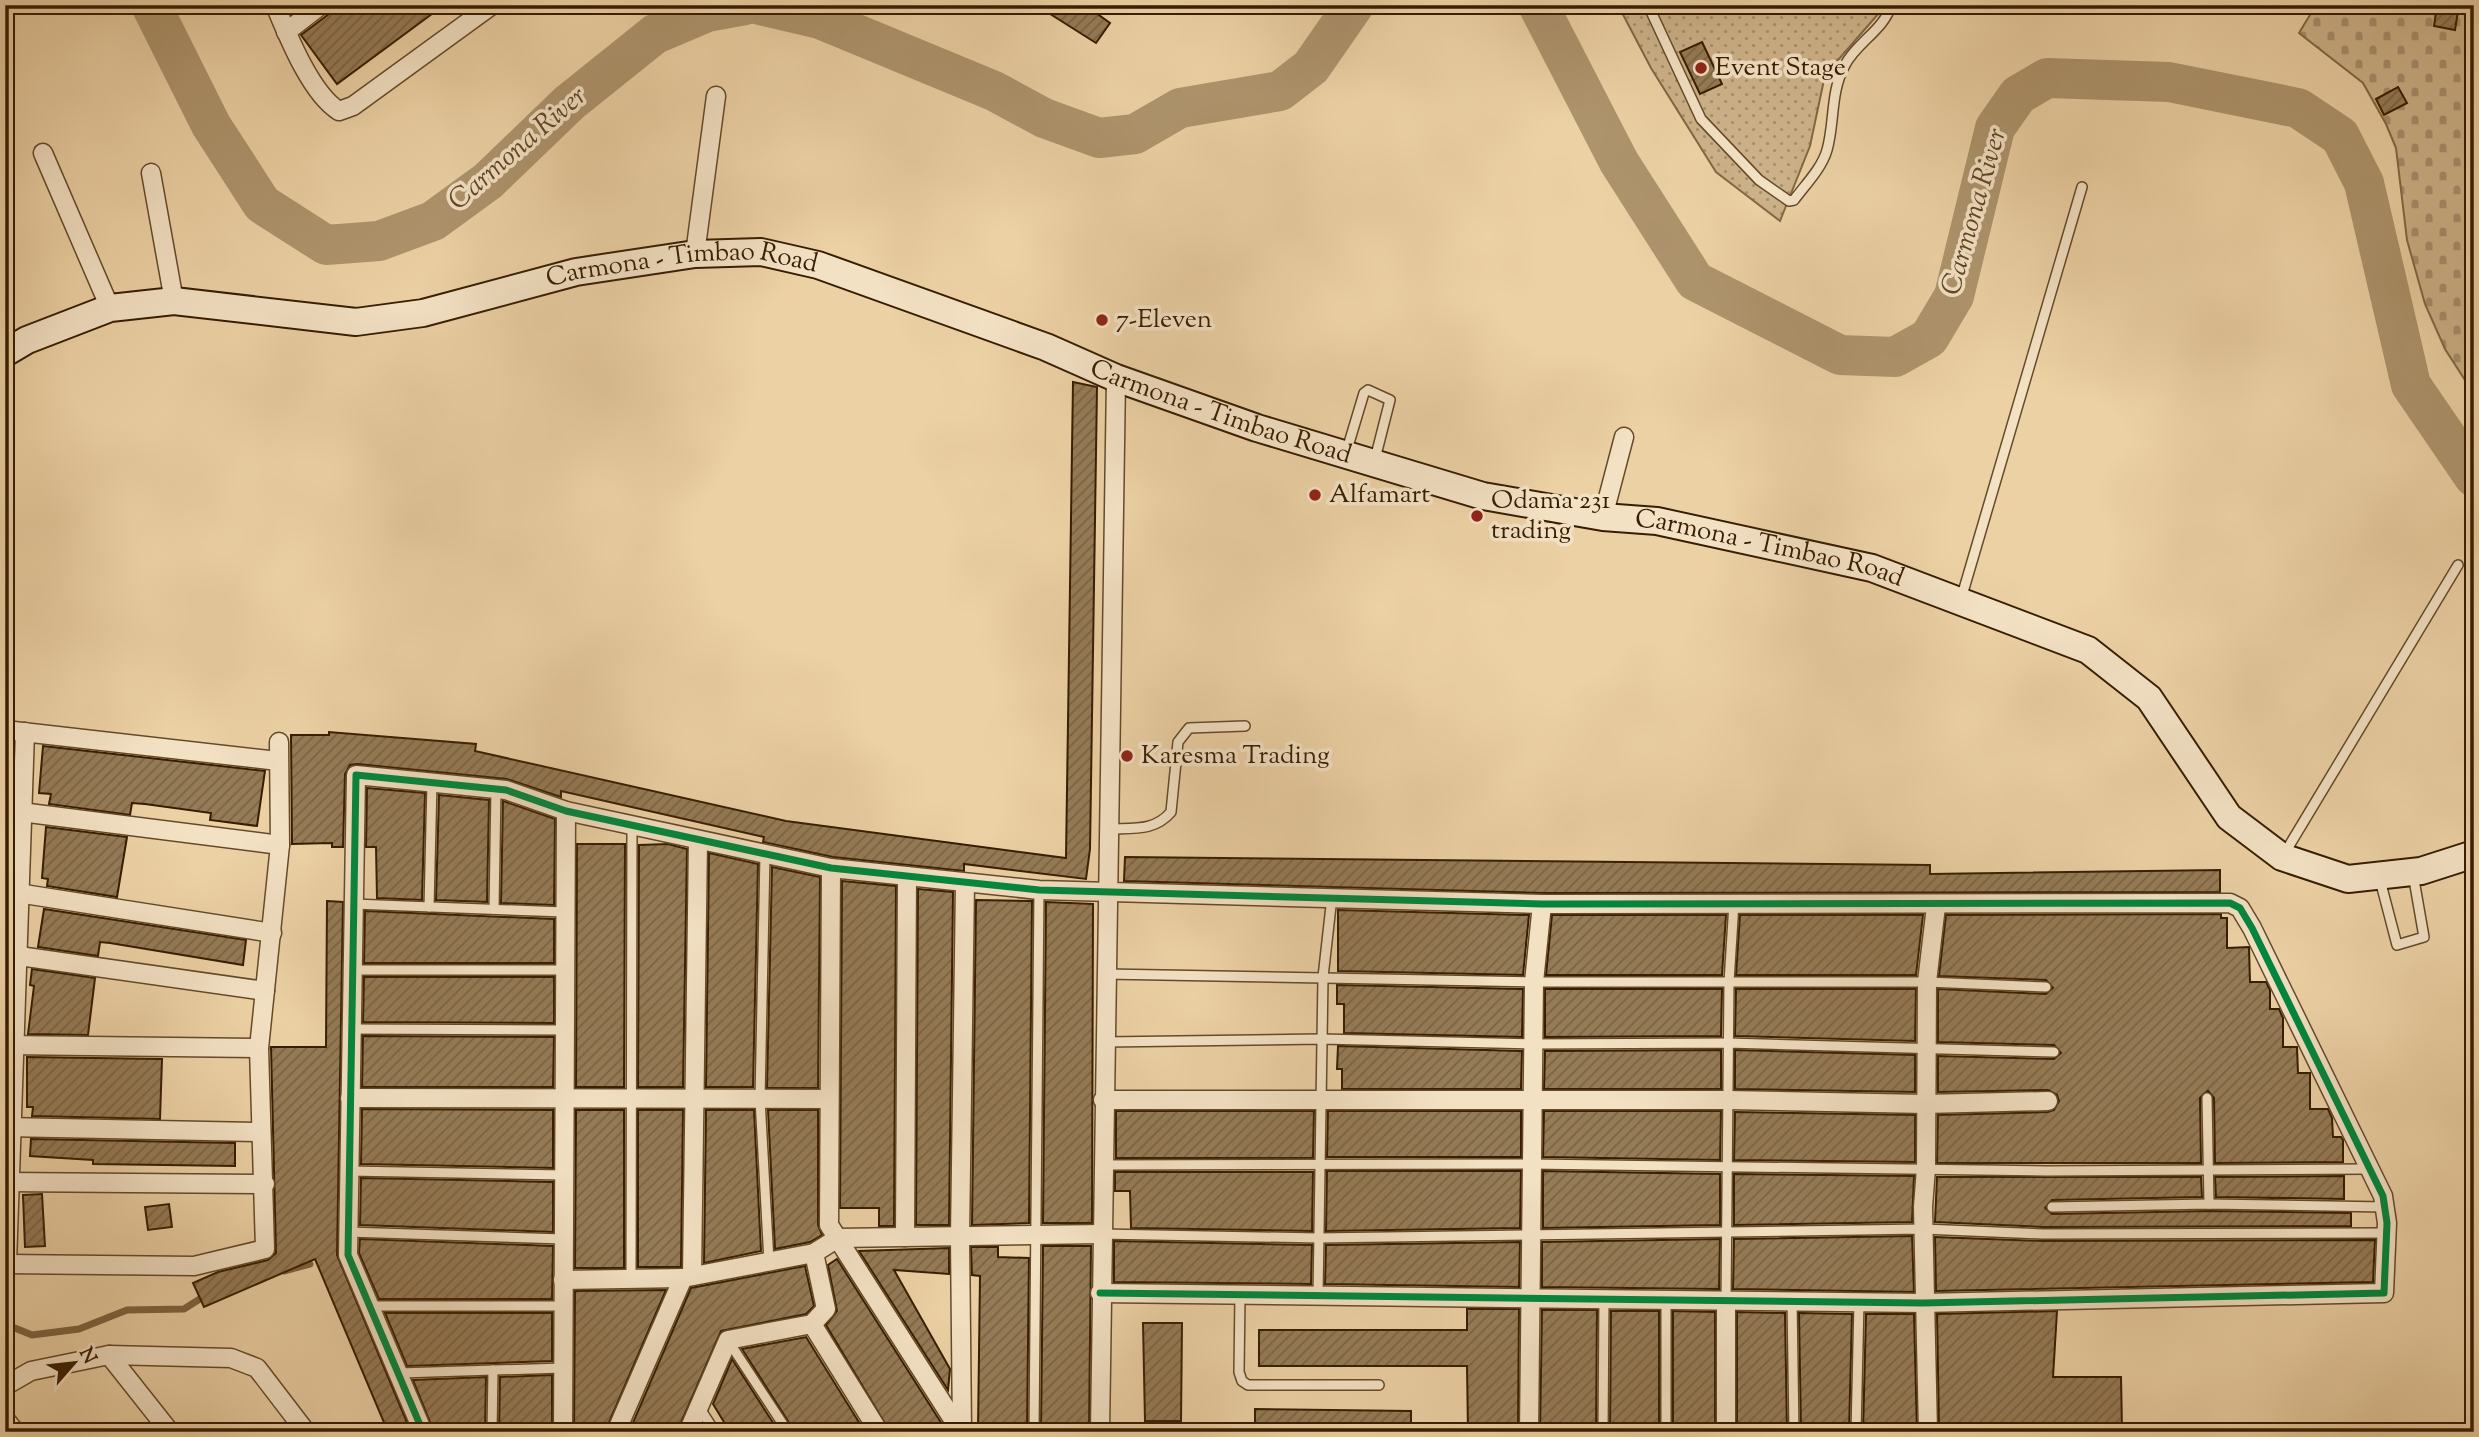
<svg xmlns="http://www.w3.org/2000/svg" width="2479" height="1437" viewBox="0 0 2479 1437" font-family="'Sorts Mill Goudy',serif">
<defs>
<pattern id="cemetery-stones" width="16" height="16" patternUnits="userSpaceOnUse" patternTransform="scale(1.75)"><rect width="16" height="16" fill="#cdb289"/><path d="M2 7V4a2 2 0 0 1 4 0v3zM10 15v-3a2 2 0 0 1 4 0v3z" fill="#a7906e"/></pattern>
<pattern id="park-dots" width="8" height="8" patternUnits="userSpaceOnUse" patternTransform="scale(1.75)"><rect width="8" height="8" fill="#cdb289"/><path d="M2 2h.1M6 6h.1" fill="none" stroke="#a7906e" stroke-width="1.8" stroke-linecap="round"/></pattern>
<pattern id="building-hatch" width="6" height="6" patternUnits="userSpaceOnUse" patternTransform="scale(1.75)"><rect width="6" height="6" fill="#957b56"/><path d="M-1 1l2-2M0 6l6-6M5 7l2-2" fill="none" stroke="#7a6445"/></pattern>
</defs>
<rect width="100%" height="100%" fill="#ecd1a5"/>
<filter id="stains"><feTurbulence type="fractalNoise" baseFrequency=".00286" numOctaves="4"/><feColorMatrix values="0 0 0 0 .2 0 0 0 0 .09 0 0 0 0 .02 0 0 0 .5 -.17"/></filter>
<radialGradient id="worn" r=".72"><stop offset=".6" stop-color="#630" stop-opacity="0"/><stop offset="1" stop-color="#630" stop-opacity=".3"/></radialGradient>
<polygon fill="url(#cemetery-stones)" stroke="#826844" stroke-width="2" points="2316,5 2474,5 2474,394 2445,349 2425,304 2407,240 2396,148 2386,124 2363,83 2299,33"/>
<polygon fill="url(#park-dots)" stroke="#826844" stroke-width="2" points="1618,5 1886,5 1825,75 1810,146 1780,221 1716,172 1651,68"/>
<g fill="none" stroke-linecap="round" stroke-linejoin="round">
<g stroke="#7e6441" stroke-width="7">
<polyline points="284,1271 310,1264"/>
<polyline points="5,1324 32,1335 79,1329 127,1310 184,1309 206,1295"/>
</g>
<g stroke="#ae946d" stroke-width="40">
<polyline points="151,5 211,125 262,204 326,245 379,241 433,221 488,181 569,103 655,34 707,12 745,5"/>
<polyline points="760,5 820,19 994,91 1044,118 1099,138 1135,134 1180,108 1280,91 1311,67 1354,5"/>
<polyline points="1538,5 1619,162 1695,281 1840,355 1895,357 1929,338 1954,296 1995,128 2018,95 2047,78 2169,82 2298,108 2340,136 2364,183 2411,385 2474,477"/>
</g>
</g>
<g fill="url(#building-hatch)" stroke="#371d00" stroke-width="2">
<polygon points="341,5 444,5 337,84 301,35"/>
<polygon points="1036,5 1084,5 1081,10 1086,13 1089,8 1110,23 1096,43"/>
<polygon points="2437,5 2459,5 2455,30 2434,26"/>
<polygon points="1702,42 1722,84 1700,94 1680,52"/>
<polygon points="2398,87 2407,103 2384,115 2376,99"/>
<polygon points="1073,382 1097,387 1090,849 1086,879 964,864 964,871 833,857 763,842 764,837 561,791 561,797 507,779 357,764 350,765 345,774 343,847 332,847 332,843 292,844 291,735 329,735 329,732 476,744 475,751 786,821 1066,858"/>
<polygon points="43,746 265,771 257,826 210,820 211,813 145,804 132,803 130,815 49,804 51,794 39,793"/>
<polygon points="367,788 425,793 422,900 377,898 376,847 366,847"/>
<polygon points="439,795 489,800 487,902 436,900"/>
<polygon points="503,801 555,819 554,905 501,903"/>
<polygon points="46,827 127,837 117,897 47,886 48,879 42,878"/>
<polygon points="577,844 625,844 624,1087 576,1087"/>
<polygon points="668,844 687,849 683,1087 638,1087 639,845"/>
<polygon points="709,853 758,864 753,1087 706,1087"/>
<polygon points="1125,857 1930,865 1930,874 2220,870 2220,892 1542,893 1124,881"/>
<polygon points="772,867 820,877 818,1088 767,1088"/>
<polygon points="842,881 896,886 894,1226 879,1226 879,1208 840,1208"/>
<polygon points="918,889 953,892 949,1225 916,1225"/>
<polygon points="976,900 1032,901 1029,1223 972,1225"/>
<polygon points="327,901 343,902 337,1255 411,1432 388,1432 315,1259 204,1307 193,1283 218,1272 268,1260 276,1253 271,1047 326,1047"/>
<polygon points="1046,902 1093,904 1092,1223 1043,1223"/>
<polygon points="44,909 246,940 243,965 110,943 100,942 98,956 38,947"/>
<polygon points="1338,910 1529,915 1523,975 1338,971"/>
<polygon points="365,911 554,919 554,963 364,963"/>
<polygon points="2221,914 2221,918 2227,918 2227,948 2249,947 2250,982 2266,982 2270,990 2270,1009 2279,1009 2283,1018 2283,1047 2297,1047 2298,1073 2310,1073 2310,1109 2328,1109 2332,1118 2333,1137 2341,1137 2343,1140 2343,1162 2215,1163 2214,1098 2208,1091 2200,1098 2201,1163 1937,1163 1938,1115 2048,1112 2054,1110 2059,1101 2057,1095 2048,1090 1938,1092 1938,1056 2054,1059 2061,1053 2054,1045 1938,1042 1938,989 2046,994 2053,988 2046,980 1939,976 1946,915"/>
<polygon points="1552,915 1726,915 1722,975 1546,975"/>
<polygon points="1740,915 1923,915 1916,975 1736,975"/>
<polygon points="32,969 95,978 88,1035 28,1034 34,986 30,985"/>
<polygon points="364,977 554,977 554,1023 363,1022"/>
<polygon points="1337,985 1523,989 1522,1037 1344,1033 1344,1004 1337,1004"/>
<polygon points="1545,989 1722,989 1721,1036 1545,1037"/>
<polygon points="1736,989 1916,989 1915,1041 1735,1036"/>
<polygon points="363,1036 554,1037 553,1087 362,1087"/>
<polygon points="1338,1046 1522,1051 1521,1089 1342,1089 1342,1069 1337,1069"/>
<polygon points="1721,1050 1721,1089 1544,1089 1545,1051"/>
<polygon points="1735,1050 1915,1055 1915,1092 1735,1089"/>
<polygon points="27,1057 162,1059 160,1119 32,1116 33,1107 27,1107"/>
<polygon points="362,1109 553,1110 553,1168 361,1164"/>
<polygon points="576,1110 624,1110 624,1268 575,1268"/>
<polygon points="638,1110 683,1110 681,1267 638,1267"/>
<polygon points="706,1110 754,1110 761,1251 704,1263"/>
<polygon points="768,1110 818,1110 818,1225 822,1235 810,1242 775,1249"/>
<polygon points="1116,1111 1314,1111 1313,1158 1116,1158"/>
<polygon points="1328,1111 1521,1111 1521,1157 1327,1157"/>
<polygon points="1544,1111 1721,1111 1720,1160 1543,1157"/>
<polygon points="1735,1112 1915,1115 1915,1162 1734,1160"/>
<polygon points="31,1139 235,1143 235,1166 93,1164 93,1160 30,1156"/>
<polygon points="1327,1171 1521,1171 1520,1228 1326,1231"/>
<polygon points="1543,1171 1720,1174 1720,1225 1543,1228"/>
<polygon points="1115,1172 1313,1172 1312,1231 1131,1228 1130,1191 1115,1191"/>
<polygon points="1734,1174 1914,1176 1912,1222 1734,1225"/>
<polygon points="2344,1176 2344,1199 2216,1197 2215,1177"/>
<polygon points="1937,1177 2201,1177 2202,1197 2052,1200 2045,1208 2052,1214 2209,1211 2351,1213 2351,1226 2043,1227 1935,1222"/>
<polygon points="361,1178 553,1182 553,1232 360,1225"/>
<polygon points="42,1194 45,1246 25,1247 23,1195"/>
<polygon points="169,1204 172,1227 148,1230 145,1207"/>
<polygon points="1912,1236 1914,1292 1733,1289 1734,1239"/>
<polygon points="1935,1237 2043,1241 2375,1240 2373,1282 1936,1291"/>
<polygon points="360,1239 553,1246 552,1299 379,1299 359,1253"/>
<polygon points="1720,1239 1719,1289 1542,1287 1542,1242"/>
<polygon points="1114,1241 1312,1245 1311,1284 1114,1282"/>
<polygon points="1520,1242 1519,1287 1325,1284 1326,1245"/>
<polygon points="1043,1246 1091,1246 1089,1432 1041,1432"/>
<polygon points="971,1247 998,1247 998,1257 1029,1258 1027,1432 978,1430 980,1276 972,1275"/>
<polygon points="949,1248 949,1274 894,1270 950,1369 948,1390 859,1251"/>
<polygon points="837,1259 947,1432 890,1432 826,1325 837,1311 828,1265"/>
<polygon points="805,1266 814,1306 806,1314 721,1331 677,1432 629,1432 691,1288"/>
<polygon points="666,1290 605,1432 574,1432 575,1291"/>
<polygon points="1467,1309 1519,1309 1518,1432 1468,1432 1467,1366 1259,1366 1259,1330 1467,1330"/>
<polygon points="1542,1310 1597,1310 1596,1432 1540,1432"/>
<polygon points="1611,1311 1659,1311 1659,1432 1610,1432"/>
<polygon points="1673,1311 1715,1312 1715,1432 1673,1432"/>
<polygon points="2057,1311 2053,1377 2121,1377 2122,1429 1939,1429 1937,1314"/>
<polygon points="1737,1312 1785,1313 1787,1432 1737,1432"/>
<polygon points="385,1313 552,1313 552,1361 407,1366"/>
<polygon points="1799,1313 1852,1314 1849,1432 1801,1432"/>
<polygon points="1866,1314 1914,1314 1917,1432 1863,1432"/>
<polygon points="1143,1323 1182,1323 1181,1421 1145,1421"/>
<polygon points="806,1337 865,1432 795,1432 742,1349"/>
<polygon points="732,1359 779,1432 730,1432 713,1404"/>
<polygon points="552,1375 552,1432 499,1432 500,1377"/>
<polygon points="486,1377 485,1432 434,1432 413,1380"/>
<polygon points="1255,1409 1411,1411 1411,1432 1255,1432"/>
</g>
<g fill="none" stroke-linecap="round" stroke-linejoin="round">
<g stroke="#644a29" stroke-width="12">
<g id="lane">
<path d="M1648,5L1701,119L1759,180L1789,201L1794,200C1805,185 1822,168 1827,150C1835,122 1830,92 1845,65C1856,43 1885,29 1891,5"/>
<polyline points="1346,453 1364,393 1368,390 1390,400 1375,459"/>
<polyline points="1961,599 2082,187"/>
<path d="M1111,829C1134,828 1155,831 1171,812L1178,742L1189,728L1245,726"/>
<polyline points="765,855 760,1099 769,1262"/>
<polyline points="2283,856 2458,565"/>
<polyline points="2380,880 2397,945 2424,937 2413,874"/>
<polyline points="353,904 564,912"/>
<polyline points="429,907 432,783"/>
<polyline points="494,909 496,789"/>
<polyline points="353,970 563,970"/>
<polyline points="1106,974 1534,982 1927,982 2046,987"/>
<polyline points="351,1029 563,1030"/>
<polyline points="1105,1042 1321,1039 1533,1044 1728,1043 2054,1052"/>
<polyline points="2207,1098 2209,1204"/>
<polyline points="1104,1165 1531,1164 2047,1171 2367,1169"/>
<polyline points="349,1171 563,1175"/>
<polyline points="2052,1207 2209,1204 2385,1207"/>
<polyline points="348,1232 563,1239"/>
<polyline points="1101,1234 1318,1238 1923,1229 2043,1234 2387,1233"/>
<polyline points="631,1279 632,826"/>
<polyline points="1240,1295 1239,1372 1242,1381 1248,1385 1379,1385"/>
<polyline points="1318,1296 1323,977 1332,897"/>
<polyline points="1726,1301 1729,982 1734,903"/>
<polyline points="1792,1301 1794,1432"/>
<polyline points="370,1306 562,1306"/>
<polyline points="729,1342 788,1432"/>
<polyline points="399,1373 563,1368"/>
<polyline points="699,1407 715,1432"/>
<polyline points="1100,1429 1188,1432"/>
<polyline points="492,1432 493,1370"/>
<polyline points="1034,1432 1039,890"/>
<polyline points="1603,1432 1604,1299"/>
<polyline points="1666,1432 1666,1300"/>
<polyline points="1856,1432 1859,1302"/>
</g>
</g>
<g stroke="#644a29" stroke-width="21">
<g id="street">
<path d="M275,5C288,36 311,94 339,111L353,106L492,5"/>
<polyline points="286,32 321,5"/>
<polyline points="43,153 110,308"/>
<polyline points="151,173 174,301"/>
<polyline points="695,254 716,96"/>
<polyline points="1603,517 1624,437"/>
<polyline points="5,730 278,761"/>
<polyline points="5,810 280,845"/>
<polyline points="831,868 829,1225 961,1432"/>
<polyline points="5,891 272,933"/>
<polyline points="5,954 265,991"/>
<polyline points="5,1045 259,1048"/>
<polyline points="350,1098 829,1099"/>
<polyline points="1103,1100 1728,1100 1925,1104 2048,1101"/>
<polyline points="5,1127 261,1132"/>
<polyline points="5,1182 265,1184"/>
<polyline points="905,1237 907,876"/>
<polyline points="5,1264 194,1266 265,1249 259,1048 280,845 279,742"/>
<polyline points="7,1264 25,732"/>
<polyline points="692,1276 698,840"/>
<polyline points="563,1280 683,1278"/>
<polyline points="812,1324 879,1432"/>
<polyline points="109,1355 170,1432"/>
<polyline points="5,1386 31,1371 109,1355 231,1358 257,1368 306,1432"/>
<polyline points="5,1419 15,1432"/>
<polyline points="423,1432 348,1255 356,775 506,790 566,811 831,868 1039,890 1542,904 2230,903 2240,908 2252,928 2383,1196 2387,1223 2384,1293 1923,1303 1100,1293"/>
<polyline points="563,1432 566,811"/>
<polyline points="616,1432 683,1278 814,1253 838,1238 1101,1234"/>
<polyline points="688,1432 728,1340 812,1324 826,1309 814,1253"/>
<polyline points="962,1432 960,1237 965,883"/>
<polyline points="1100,1432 1116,378"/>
<polyline points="1529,1432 1534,982 1542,904"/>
<polyline points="1726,1432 1726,1301"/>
<polyline points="1928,1432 1923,1207 1926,1168 1927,982 1936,906"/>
</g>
</g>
<g stroke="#371d00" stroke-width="30">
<g id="secondary">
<path id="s1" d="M5,353L27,340L110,308L174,301L356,322L423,313L576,272L695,254L761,252L818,265L1046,347L1116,378L1257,428L1483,496L1603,517L1657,521L1872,568L2088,650L2149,698L2229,817L2282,857L2348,879L2421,871L2474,854"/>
</g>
</g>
<use href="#lane" stroke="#f3e1c4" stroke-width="9"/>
<use href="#street" stroke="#f3e1c4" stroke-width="18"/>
<use href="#secondary" stroke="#f3e1c4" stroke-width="26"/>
<g stroke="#f3e1c4" stroke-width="11">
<polyline id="cycleway" points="423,1432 348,1255 356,775 506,790 566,811 831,868 1039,890 1542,904 2230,903 2240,908 2252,928 2383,1196 2387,1223 2384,1293 1923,1303 1100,1293"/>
</g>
<use href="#cycleway" stroke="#00873e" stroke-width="7"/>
</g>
<g fill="#8f2418" stroke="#f3e1c4" stroke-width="2.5">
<circle cx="1701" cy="68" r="7"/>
<circle cx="1102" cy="320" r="7"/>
<circle cx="1315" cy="495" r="7"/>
<circle cx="1477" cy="516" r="7"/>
<circle cx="1127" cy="756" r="7"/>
</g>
<g text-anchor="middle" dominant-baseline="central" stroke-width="7" stroke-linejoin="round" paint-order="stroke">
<g font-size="26" fill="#371d00" stroke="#f3e1c4" text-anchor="start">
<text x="1715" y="68">Event Stage</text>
<text x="1116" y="320">7-Eleven</text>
<text x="1329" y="495">Alfamart</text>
<text x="1491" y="501">Odama 231<tspan x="1491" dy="30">trading</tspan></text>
<text x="1141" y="756">Karesma Trading</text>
</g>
<g font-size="26" fill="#371d00" stroke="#f3e1c4">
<text stroke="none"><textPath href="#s1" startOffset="695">Carmona - Timbao Road</textPath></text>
<text stroke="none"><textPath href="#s1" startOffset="1262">Carmona - Timbao Road</textPath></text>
<text stroke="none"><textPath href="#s1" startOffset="1829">Carmona - Timbao Road</textPath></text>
</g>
<g font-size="28" font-style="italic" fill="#614726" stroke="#f3e1c4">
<text transform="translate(518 149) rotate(-41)">Carmona River</text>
<text transform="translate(1975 212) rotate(-74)">Carmona River</text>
</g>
</g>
<rect width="2479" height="1437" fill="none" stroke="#ecd1a5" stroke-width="28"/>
<rect x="7" y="7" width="2465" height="1423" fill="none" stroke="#371d00" stroke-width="3.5"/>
<rect x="14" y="14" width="2451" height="1409" fill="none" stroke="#371d00" stroke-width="2"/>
<g transform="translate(74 1363) rotate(62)" stroke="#f3e1c4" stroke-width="5" paint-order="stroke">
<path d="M0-5L12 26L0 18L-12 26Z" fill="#371d00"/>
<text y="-10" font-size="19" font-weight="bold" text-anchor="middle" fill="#371d00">N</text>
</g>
<rect width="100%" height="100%" filter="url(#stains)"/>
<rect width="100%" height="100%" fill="url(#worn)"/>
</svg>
